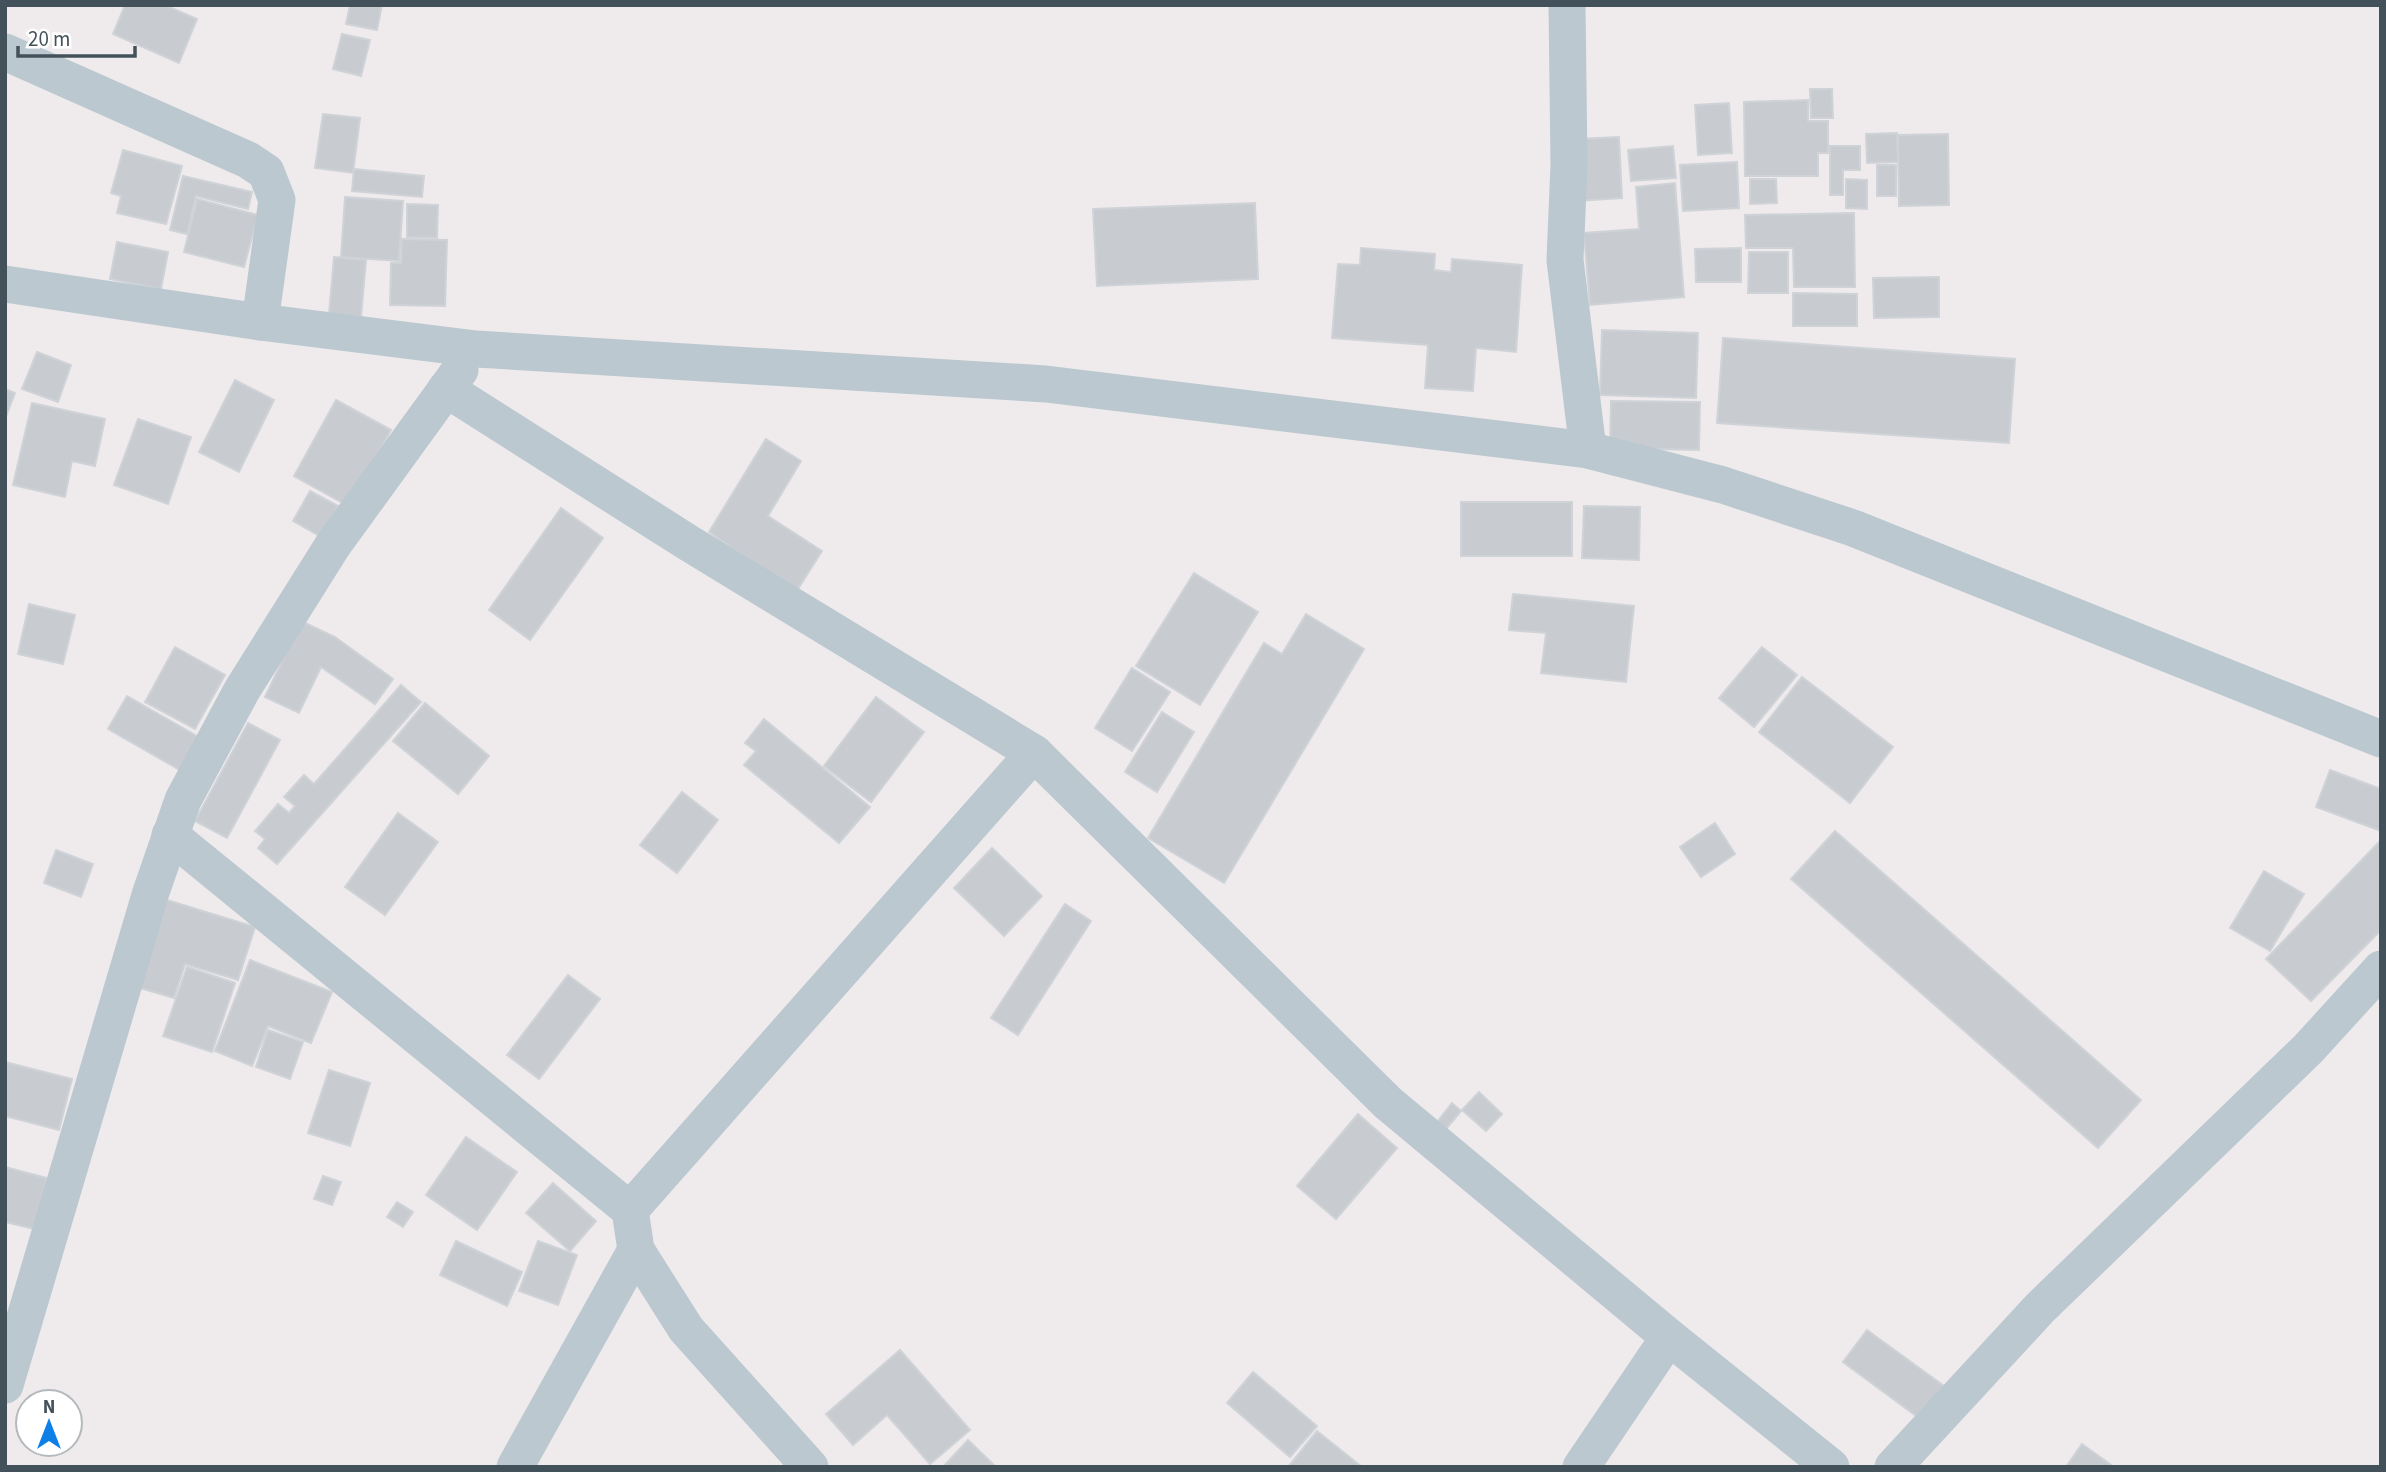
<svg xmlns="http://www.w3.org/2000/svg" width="2386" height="1472" viewBox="0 0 2386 1472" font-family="'Source Sans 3',sans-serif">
<rect width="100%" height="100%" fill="#efebec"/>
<g fill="#c8ccd1" stroke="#cfd3d8" stroke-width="2">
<polygon points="125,5 165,5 197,19 179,63 113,34"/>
<polygon points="350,5 382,5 377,30 346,24"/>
<polygon points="342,34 370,40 361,76 333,69"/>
<polygon points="1810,89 1832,89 1833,118 1811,118"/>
<polygon points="1808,100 1808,121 1828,121 1828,153 1818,153 1818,176 1745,176 1744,102"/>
<polygon points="1729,103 1732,153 1698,155 1695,105"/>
<polygon points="323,114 360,118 353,173 315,168"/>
<polygon points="1897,133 1898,162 1867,163 1866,134"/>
<polygon points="1948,134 1949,205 1899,206 1898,135"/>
<polygon points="1619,137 1622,198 1578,201 1575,139"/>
<polygon points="1673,146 1676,178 1631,181 1628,150"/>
<polygon points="1830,146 1860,146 1860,170 1843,170 1843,195 1830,195"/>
<polygon points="123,150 182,166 166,224 117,213 121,196 111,193"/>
<polygon points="1737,162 1739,208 1683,211 1680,165"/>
<rect x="1877" y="165" width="19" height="31"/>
<polygon points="354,169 424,176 422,197 352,191"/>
<polygon points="183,176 252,192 248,209 196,196 187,234 170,230"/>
<polygon points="1750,179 1776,179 1777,203 1750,204"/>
<polygon points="1846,179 1867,180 1867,209 1846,208"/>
<polygon points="1675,183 1684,297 1590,305 1584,233 1639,229 1636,187"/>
<polygon points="345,197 403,201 399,261 341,257"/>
<polygon points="197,199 258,215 244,267 184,252"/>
<polygon points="1255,203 1258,279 1097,286 1093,209"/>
<polygon points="407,204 438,205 437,238 407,237"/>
<polygon points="1854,213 1855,287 1794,287 1793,248 1746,248 1745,215"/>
<polygon points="402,239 447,240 445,306 390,305 391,263 401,263"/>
<polygon points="117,242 168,252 161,289 110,279"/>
<polygon points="1361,248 1435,254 1434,270 1451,272 1452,259 1522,265 1516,352 1476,348 1473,391 1425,388 1428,345 1332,338 1338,264 1360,265"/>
<polygon points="1741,248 1741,282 1696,282 1695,249"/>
<polygon points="1749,252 1788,252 1788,293 1748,293"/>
<polygon points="334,257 366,260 361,317 329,314"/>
<polygon points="1939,277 1939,317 1874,318 1873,278"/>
<polygon points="1793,293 1857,294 1857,326 1793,326"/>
<polygon points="1602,330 1698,333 1696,398 1600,395"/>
<polygon points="1723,338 2015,359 2009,443 1717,423"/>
<polygon points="37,352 71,365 58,402 22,389"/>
<polygon points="235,380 274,400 239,472 199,452"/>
<polygon points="5,389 15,393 5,419"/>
<polygon points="336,400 391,430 348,506 294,476"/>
<polygon points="1611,401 1700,402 1699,450 1610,448"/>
<polygon points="32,403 105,419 95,466 72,461 65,497 13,485"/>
<polygon points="138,419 191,437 168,504 114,485"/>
<polygon points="766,439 801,461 768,516 822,551 796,592 709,532"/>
<polygon points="310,491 338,506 321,537 293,521"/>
<rect x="1461" y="502" width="111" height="54"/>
<polygon points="1584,506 1640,507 1639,560 1582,558"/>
<polygon points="561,508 603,538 530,640 489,610"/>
<polygon points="1194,573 1258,612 1200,705 1136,666"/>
<polygon points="1513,594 1634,606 1626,682 1541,673 1546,633 1509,630"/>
<polygon points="29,604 75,615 63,664 18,654"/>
<polygon points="1306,614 1364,649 1224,883 1148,838 1264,643 1282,654"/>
<polygon points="301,621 335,637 393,679 375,704 321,667 299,713 265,697"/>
<polygon points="175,647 225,675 195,729 145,702"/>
<polygon points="1762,647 1797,675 1754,727 1719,698"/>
<polygon points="1132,668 1170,692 1132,751 1095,728"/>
<polygon points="1802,677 1893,747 1850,803 1759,732"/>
<polygon points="401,685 421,702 277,864 258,848 265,839 255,831 278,804 289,813 295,806 284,797 304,775 314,784"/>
<polygon points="127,696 204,740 185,773 108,729"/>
<polygon points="876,697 924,732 871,802 824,766"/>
<polygon points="425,703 489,756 458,794 393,741"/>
<polygon points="1162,712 1194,732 1157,792 1125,772"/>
<polygon points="764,719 870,807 839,843 744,765 756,751 745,743"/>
<polygon points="248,723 280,740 227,838 195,821"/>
<polygon points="2330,770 2381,789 2381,831 2316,807"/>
<polygon points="682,792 718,820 677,873 640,845"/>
<polygon points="398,813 438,842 385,915 345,887"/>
<polygon points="1715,823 1735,854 1701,877 1680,847"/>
<polygon points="1835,831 2141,1100 2098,1148 1791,879"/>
<polygon points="2381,840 2381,930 2311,1001 2266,959"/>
<polygon points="992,848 1042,896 1004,936 954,888"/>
<polygon points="56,850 93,864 81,897 44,883"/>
<polygon points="2264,871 2304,894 2270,951 2230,928"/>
<polygon points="167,900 255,927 238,980 185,964 174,998 140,988"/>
<polygon points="1065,904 1091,921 1018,1035 991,1018"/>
<polygon points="250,960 332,992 311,1043 268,1026 252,1066 215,1051"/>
<polygon points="187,967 235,983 212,1052 163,1036"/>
<polygon points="568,975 600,999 539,1079 507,1055"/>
<polygon points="268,1030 303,1042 290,1079 256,1067"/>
<polygon points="5,1062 72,1079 59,1130 5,1116"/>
<polygon points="329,1070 370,1083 350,1146 308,1133"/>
<polygon points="1479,1092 1502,1114 1486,1131 1462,1110"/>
<polygon points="1452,1103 1461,1111 1446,1129 1437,1122"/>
<polygon points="1358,1114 1397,1148 1336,1219 1297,1186"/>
<polygon points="466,1137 517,1172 477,1230 426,1195"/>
<polygon points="5,1167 47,1178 34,1229 5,1222"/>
<polygon points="323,1176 341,1182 332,1205 314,1199"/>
<polygon points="553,1183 596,1221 570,1251 526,1213"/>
<polygon points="397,1202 413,1212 403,1227 387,1217"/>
<polygon points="456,1241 522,1272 507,1306 440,1275"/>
<polygon points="538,1241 577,1255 558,1305 519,1291"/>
<polygon points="1867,1330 1944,1386 1919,1418 1843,1362"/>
<polygon points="900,1350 970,1430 930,1464 887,1415 853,1445 826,1414"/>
<polygon points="1253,1372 1317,1426 1290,1457 1227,1403"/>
<polygon points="1317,1431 1362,1467 1288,1467"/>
<polygon points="968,1440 996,1467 943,1467"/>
<polygon points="2082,1444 2114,1467 2066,1467"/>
</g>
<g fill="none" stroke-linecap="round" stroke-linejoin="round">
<g stroke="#bbc8d0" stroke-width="37">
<polyline points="1567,5 1569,165 1565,260 1588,450"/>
<polyline points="5,52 248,160 266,172 277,200 260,322"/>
<polyline points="5,284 260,322 476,349 1046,384 1588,450 1723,485 1853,528 2381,739"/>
<polyline points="446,389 687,542 1034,753 1388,1103 1669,1337 1831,1467"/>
<polyline points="170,835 630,1210 636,1250 686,1329 810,1467"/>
<polyline points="630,1210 1034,753"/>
<polyline points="5,1385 151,892 183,800 242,690 333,545 460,370"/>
<polyline points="515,1467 636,1250"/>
<polyline points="1581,1467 1669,1337"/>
<polyline points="1893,1467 2040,1308 2308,1049 2381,969"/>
</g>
</g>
<rect width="2386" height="1472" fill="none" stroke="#43515a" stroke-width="14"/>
<g transform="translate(49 1423)"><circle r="33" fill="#ffffff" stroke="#b4b9bd" stroke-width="2"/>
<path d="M0-5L12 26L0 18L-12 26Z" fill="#0e7fe7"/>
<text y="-10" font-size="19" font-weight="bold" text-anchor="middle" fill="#43515a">N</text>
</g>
<path d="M18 46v10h117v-10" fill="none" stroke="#43515a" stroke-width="3.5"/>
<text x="28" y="46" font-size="21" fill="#43515a" stroke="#ffffff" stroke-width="5" paint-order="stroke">20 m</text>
</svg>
